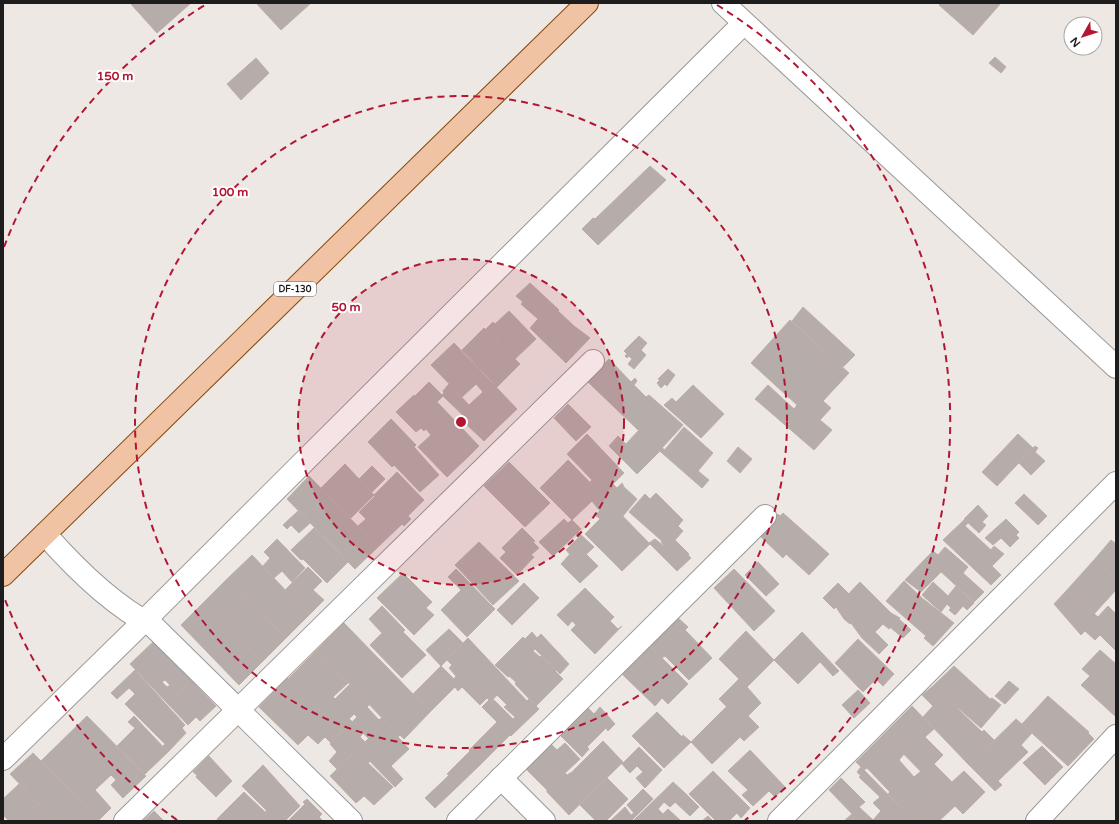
<svg xmlns="http://www.w3.org/2000/svg" width="1119" height="824" viewBox="0 0 1119 824" font-family="'Varela Round',sans-serif">
<rect width="100%" height="100%" fill="#ede8e4"/>
<g fill="#b6adaa" stroke="#bdaea8" fill-rule="evenodd">
<polygon points="130,3 191,3 157,33"/>
<polygon points="256,3 311,3 281,30"/>
<polygon points="941,3 1001,3 973,35 939,5"/>
<polygon points="995,57 1006,67 1001,73 989,63"/>
<polygon points="256,58 269,73 241,100 227,84"/>
<polygon points="650,166 666,180 598,245 582,229 593,218 595,219"/>
<polygon points="530,283 559,310 558,311 574,326 590,338 566,363 530,328 538,319 521,304 523,302 516,296"/>
<polygon points="803,307 855,355 844,366 842,367 792,321"/>
<polygon points="509,311 536,339 515,359 486,329 493,322 495,324"/>
<polygon points="790,320 849,373 823,401 831,408 820,420 832,430 814,450 755,399 768,385 794,409 797,405 751,363"/>
<polygon points="484,328 520,364 497,387 462,350"/>
<polygon points="639,336 647,343 641,350 646,355 634,369 628,364 632,359 629,356 627,358 625,356 627,354 624,351"/>
<polygon points="454,343 517,409 494,431 469,405 483,392 476,384 462,397 431,365"/>
<polygon points="609,359 631,382 635,378 637,381 634,385 646,397 649,395 683,425 662,448 665,450 662,453 587,381"/>
<polygon points="668,369 675,375 667,386 665,384 661,388 657,383 660,380 658,379"/>
<polygon points="429,382 442,395 444,393 443,391 449,384 494,431 484,441 466,424 469,421 443,396 437,402 479,446 471,454 415,396"/>
<polygon points="693,385 724,414 701,438 664,405 672,398 676,402"/>
<polygon points="414,395 471,454 447,477 418,447 431,435 426,429 424,431 421,428 416,432 396,412"/>
<polygon points="568,404 591,427 576,441 554,418"/>
<polygon points="391,419 416,445 392,467 368,442"/>
<polygon points="684,427 713,453 698,471 709,480 702,488 662,453"/>
<polygon points="639,430 660,451 637,474 609,446 618,436 626,444"/>
<polygon points="587,434 624,473 613,484 617,488 622,483 624,487 609,502 590,482 592,480 567,454"/>
<polygon points="1018,434 1033,448 997,486 982,472"/>
<polygon points="1035,446 1038,448 1035,452 1045,461 1031,475 1019,463"/>
<polygon points="414,447 439,475 420,492 394,465"/>
<polygon points="738,447 752,459 740,473 727,461"/>
<polygon points="568,460 609,502 600,511 592,501 572,520 540,488"/>
<polygon points="509,462 550,503 525,527 484,486"/>
<polygon points="345,464 374,495 351,518 321,488"/>
<polygon points="372,466 385,479 372,492 359,479"/>
<polygon points="397,472 424,500 408,516 411,519 404,526 374,495"/>
<polygon points="309,476 378,547 355,569 287,499"/>
<polygon points="624,487 637,499 623,516 609,502"/>
<polygon points="656,493 683,520 678,526 683,531 675,540 689,554 688,555 691,558 677,571 649,543 655,539 665,547 661,542 662,541 629,512 645,494 650,499"/>
<polygon points="1024,494 1047,516 1038,525 1015,503"/>
<polygon points="375,496 402,524 378,547 358,526 366,519 359,512"/>
<polygon points="609,502 650,544 622,571 585,534 600,519 595,515"/>
<polygon points="978,505 988,516 982,522 986,525 979,533 964,519"/>
<polygon points="298,511 310,523 299,533 291,525 287,529 283,525"/>
<polygon points="783,513 829,554 809,575 786,554 783,558 760,536 759,533 778,514 780,516"/>
<polygon points="564,519 568,523 572,520 581,529 553,556 539,542"/>
<polygon points="1006,519 1019,532 1016,535 1019,538 1010,547 1001,538 993,545 985,538"/>
<polygon points="964,520 968,523 965,526 991,550 994,546 1004,554 992,566 1001,575 991,585 943,540"/>
<polygon points="314,528 348,562 327,583 303,559 301,560 291,550"/>
<polygon points="522,528 535,541 533,542 539,548 531,555 534,557 517,575 500,558 506,552 502,548"/>
<polygon points="578,532 594,547 577,563 566,550 579,537 576,534"/>
<polygon points="277,539 305,568 292,582 282,571 274,578 263,566 270,558 264,552"/>
<polygon points="1111,540 1116,544 1116,579 1094,560"/>
<polygon points="479,542 519,581 493,605 455,565"/>
<polygon points="945,547 968,567 963,573 984,592 974,602 926,558 933,551 938,555"/>
<polygon points="570,554 577,563 586,554 598,566 580,583 561,564"/>
<polygon points="252,555 309,615 286,638 226,580"/>
<polygon points="926,558 941,572 921,592 905,580"/>
<polygon points="1094,560 1116,579 1116,590 1094,614 1067,590"/>
<polygon points="758,562 779,584 766,596 745,575"/>
<polygon points="308,567 322,581 313,590 324,600 309,615 285,590"/>
<polygon points="456,569 495,609 467,637 441,610 461,590 448,577"/>
<polygon points="734,569 775,611 754,631 714,588"/>
<polygon points="403,573 432,602 426,608 434,615 414,635 377,598"/>
<polygon points="226,580 286,638 262,662 215,610 213,612 204,602"/>
<polygon points="904,581 922,598 954,623 933,646 924,638 926,636 886,601"/>
<polygon points="860,582 891,613 900,618 889,629 883,624 875,632 888,645 879,654 862,638 851,623 850,624 844,619 836,607"/>
<polygon points="933,582 948,596 956,586 974,603 967,610 963,606 955,615 949,610 951,608 947,604 941,612 922,595"/>
<polygon points="524,583 539,598 512,625 497,610"/>
<polygon points="838,583 849,594 834,609 823,598"/>
<polygon points="585,588 614,617 610,621 618,629 622,626 595,654 571,630 576,625 572,621 568,626 557,615"/>
<polygon points="1067,590 1098,617 1081,635 1054,604"/>
<polygon points="204,602 213,612 215,610 262,662 239,685 181,625"/>
<polygon points="382,606 405,630 403,632 426,655 402,678 370,645 382,633 369,619"/>
<polygon points="1108,606 1116,614 1116,651 1100,635 1095,640 1085,631"/>
<polygon points="677,617 688,627 685,630 712,658 689,680 665,656 662,658 649,645"/>
<polygon points="899,619 911,630 903,638 891,628"/>
<polygon points="344,623 414,695 386,722 317,650"/>
<polygon points="449,629 463,643 441,666 426,650"/>
<polygon points="746,631 774,660 747,687 719,659"/>
<polygon points="532,632 537,638 541,634 569,664 560,674 525,639"/>
<polygon points="802,632 839,671 833,676 820,662 798,684 774,660"/>
<polygon points="523,637 535,649 533,651 540,657 541,656 556,670 555,671 563,679 536,706 515,684 516,682 509,676 508,677 495,665"/>
<path d="M468,638L527,701L529,699L539,709L511,736L482,707L489,700L487,698L480,705L454,679L456,676L449,668L452,665L447,660ZM497,695L507,705L504,707L515,717L513,719L494,700L491,702Z"/>
<polygon points="858,639 894,674 883,686 876,679 863,692 835,663"/>
<path d="M153,642L191,680L168,704L130,664ZM165,680L170,685L167,687L162,682Z"/>
<polygon points="649,645 688,684 668,704 662,698 655,706 621,673"/>
<polygon points="317,650 348,683 333,697 335,699 350,684 370,704 357,717 354,714 349,719 353,722 341,732 288,679"/>
<polygon points="1100,650 1116,664 1115,716 1081,685 1090,676 1082,669"/>
<polygon points="441,666 462,687 458,691 455,687 431,711 414,693"/>
<polygon points="954,666 990,699 992,698 1001,705 981,728 933,686"/>
<polygon points="135,670 185,725 182,728 186,733 168,752 163,746 165,744 125,704 135,694 129,688 117,699 111,693"/>
<polygon points="287,678 341,732 331,743 325,737 318,744 308,735 298,745 259,707"/>
<polygon points="739,679 747,687 727,707 719,699"/>
<polygon points="191,680 216,706 200,721 196,717 188,725 168,704"/>
<polygon points="1009,681 1019,689 1005,704 995,696"/>
<polygon points="933,686 958,707 957,708 982,732 984,730 994,740 969,765 923,717 933,706 922,695"/>
<polygon points="747,687 761,703 748,716 759,727 744,741 718,715"/>
<polygon points="858,690 870,703 854,718 842,705"/>
<polygon points="414,693 431,711 404,739 386,722"/>
<polygon points="1048,696 1089,732 1088,733 1094,739 1068,766 1022,724"/>
<polygon points="912,706 934,729 925,737 943,755 934,764 952,782 941,792 884,734"/>
<polygon points="367,707 379,720 382,717 386,721 368,738 363,733 360,737 365,742 337,769 329,761 337,752 330,744"/>
<polygon points="587,707 594,714 600,707 615,724 608,731 606,728 587,747 589,749 582,757 559,734"/>
<polygon points="657,712 682,737 683,735 691,742 664,768 632,736"/>
<polygon points="718,715 740,737 712,764 691,742"/>
<polygon points="87,716 146,776 123,798 111,785 116,780 111,775 95,790 111,808 99,820 41,761"/>
<polygon points="134,716 168,752 145,774 117,746 135,728 128,722"/>
<polygon points="1016,719 1032,733 1021,745 1028,752 998,781 1002,785 995,791 969,765"/>
<polygon points="386,721 400,735 398,737 409,749 391,766 403,779 395,787 358,749"/>
<polygon points="497,722 510,735 482,763 469,750"/>
<polygon points="884,734 904,754 899,760 914,777 921,771 941,792 913,820 888,794 890,792 867,768 864,770 856,762"/>
<polygon points="603,741 623,762 569,815 547,792 547,790 565,773 567,775 572,772"/>
<polygon points="550,743 557,750 565,743 580,759 547,790 524,767"/>
<polygon points="1042,746 1063,767 1045,785 1023,763"/>
<polygon points="639,747 662,770 645,788 636,778 643,772 637,766 630,773 622,764"/>
<polygon points="358,749 370,761 368,763 393,787 374,805 364,796 356,803 330,776"/>
<polygon points="750,750 785,787 775,797 769,791 753,806 742,795 748,790 728,771"/>
<polygon points="470,751 482,763 454,790 444,780 449,775 447,774"/>
<polygon points="33,753 98,819 97,821 55,821 10,774"/>
<polygon points="209,756 232,781 216,797 196,777 197,775 193,772"/>
<polygon points="263,765 300,806 285,821 274,821 265,812 267,811 242,786"/>
<polygon points="861,767 913,820 911,821 859,821 829,790 841,778 865,802 859,807 873,820 881,811 873,803 880,797 859,777 861,776 857,772"/>
<polygon points="713,771 750,808 741,818 737,813 729,821 716,821 689,794"/>
<polygon points="964,771 985,792 963,814 941,792"/>
<polygon points="607,778 628,799 606,821 596,821 580,805"/>
<polygon points="444,780 454,790 435,808 425,798"/>
<polygon points="673,782 685,793 670,807 664,802 658,809 663,814 656,821 633,821"/>
<polygon points="19,784 55,821 9,821 3,815 3,799"/>
<polygon points="643,789 653,799 631,821 610,821 625,807 631,815 634,813 627,805"/>
<polygon points="244,792 265,812 274,821 218,821 217,819"/>
<polygon points="941,792 955,806 939,821 915,821 913,820"/>
<polygon points="685,793 699,807 690,816 675,802"/>
<polygon points="307,799 322,814 319,817 323,821 288,821 305,804 303,802"/>
<polygon points="668,809 681,821 656,821"/>
<polygon points="154,811 164,821 143,821"/>
<polygon points="852,814 859,821 844,821"/>
<polygon points="708,816 713,821 702,821"/>
</g>
<g fill="none" stroke-linecap="round" stroke-linejoin="round">
<g stroke="#9a9a9a" stroke-width="24">
<g id="minor">
<polyline points="723,3 1116,367"/>
<path d="M45,534C74,567 114,606 153,626L351,821"/>
<polyline points="3,759 144,621 744,23"/>
<polyline points="501,778 544,821"/>
<polyline points="125,821 593,361"/>
<polyline points="458,821 765,516"/>
<polyline points="779,821 1116,483"/>
<polyline points="1037,821 1116,736"/>
</g>
</g>
<g stroke="#864a10" stroke-width="24">
<polyline id="primary" points="3,575 587,3"/>
</g>
<use href="#minor" stroke="#fff" stroke-width="22"/>
<use href="#primary" stroke="#f1c3a5" stroke-width="22"/>
</g>
<circle cx="461" cy="422" r="163" fill="#b41632" fill-opacity=".12"/>
<g fill="none" stroke="#b41632" stroke-width="2" stroke-dasharray="7 5">
<circle cx="461" cy="422" r="163"/>
<circle cx="461" cy="422" r="326"/>
<path d="M177 820A489 489 0 0 1 4 597M4 247A489 489 0 0 1 205 5M717 5A489 489 0 0 1 745 820"/>
</g>
<g text-anchor="middle" dominant-baseline="central" stroke-width="4" stroke-linejoin="round" paint-order="stroke">
<rect fill="#fff" stroke="#616161" stroke-width="1" x="274" y="282" width="42" height="14" rx="3"/>
<g font-size="9" font-weight="bold" fill="#1d1d1d">
<text x="295" y="289">DF-130</text>
</g>
</g>
<circle cx="461" cy="422" r="6" fill="#b41632" stroke="#fff" stroke-width="2"/>
<g font-size="12" text-anchor="middle" font-weight="bold" fill="#b41632" stroke="#fff" stroke-width="4" stroke-linejoin="round" paint-order="stroke">
<text x="115" y="80">150 m</text>
<text x="230" y="196">100 m</text>
<text x="346" y="311">50 m</text>
</g>
<rect width="1119" height="824" fill="none" stroke="#1d1d1d" stroke-width="8"/>
<g transform="translate(1083 36) rotate(231)"><circle r="19" fill="#ffffff" stroke="#a5a5a5"/>
<path d="M0-3L7 15L0 10L-7 15Z" fill="#b41632"/>
<text y="-6" font-size="11" font-weight="bold" text-anchor="middle" fill="#1d1d1d">N</text>
</g>
</svg>
